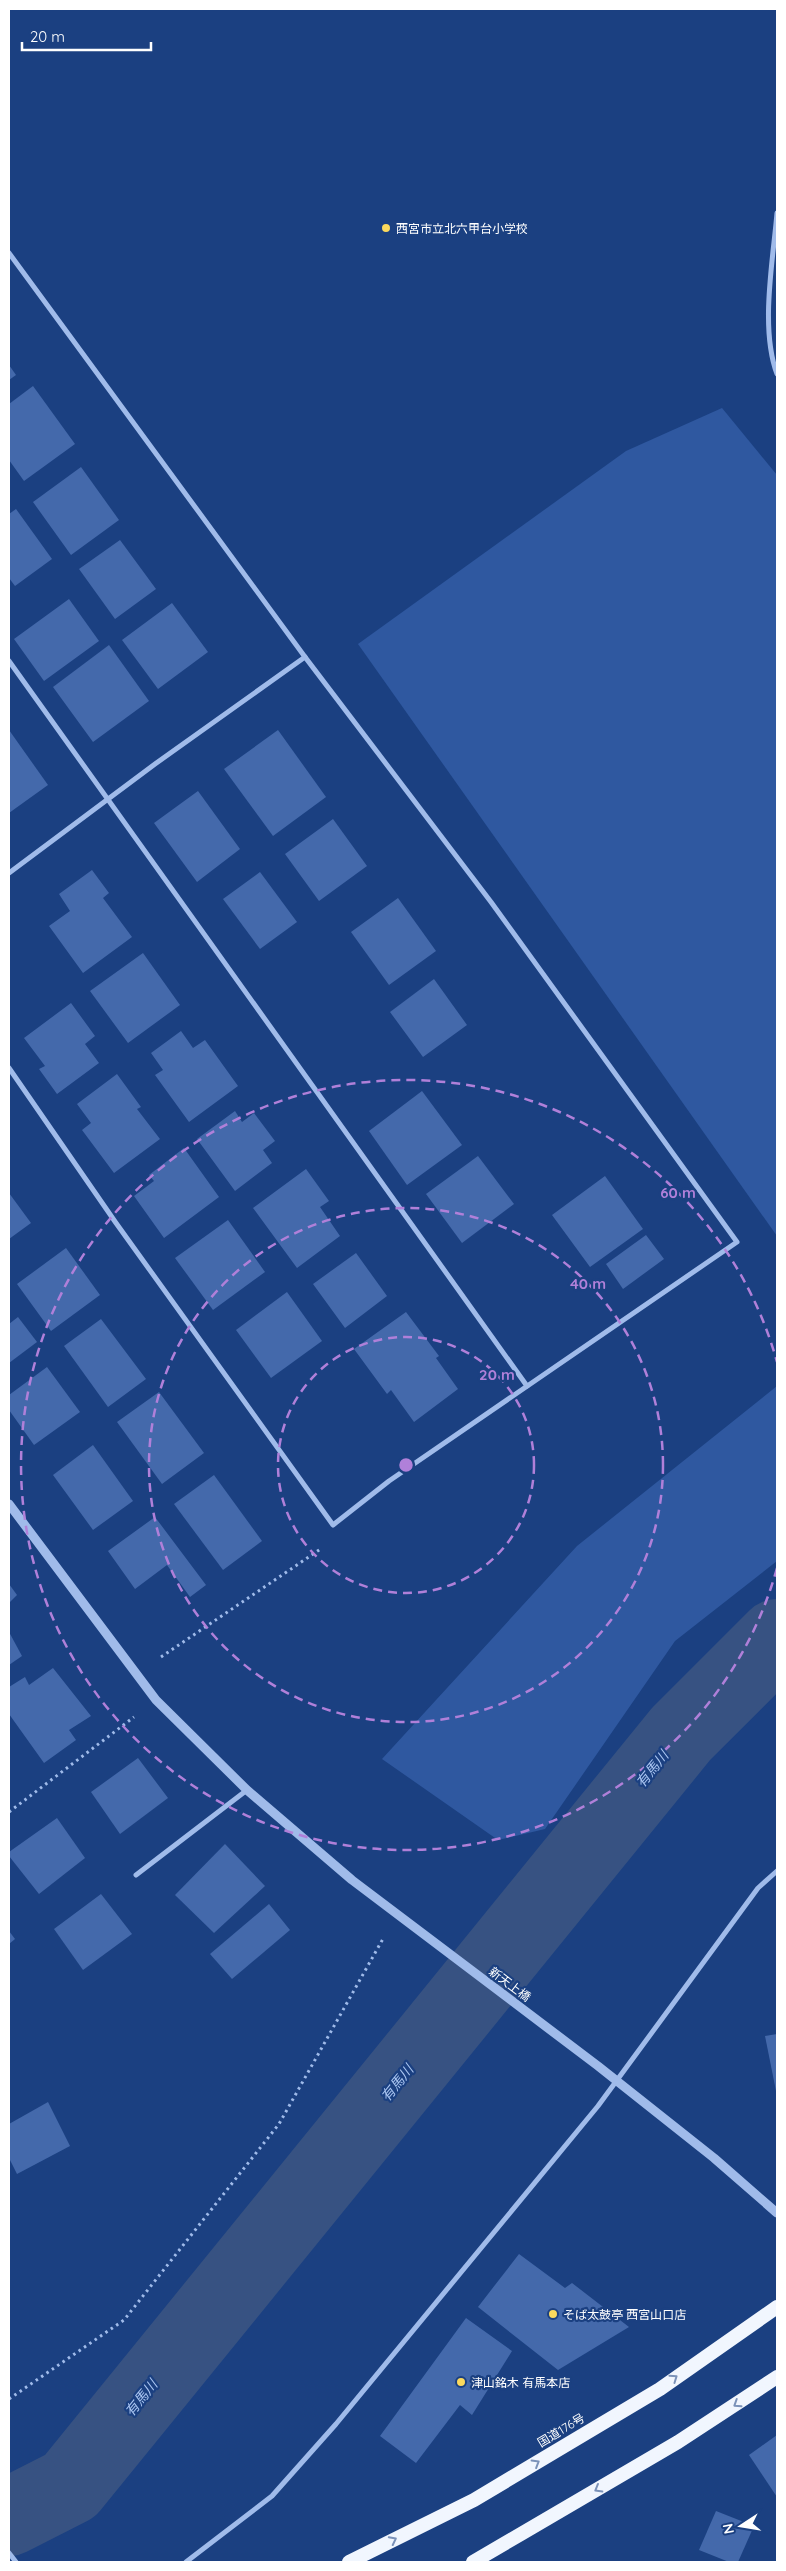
<svg xmlns="http://www.w3.org/2000/svg" width="786" height="2571" viewBox="0 0 786 2571" font-family="Quicksand,'Noto Sans JP',sans-serif">
<rect width="100%" height="100%" fill="#1b4081"/>
<g fill="#2f58a0">
<polygon points="722,408 777,475 777,1236 358,644 626,451"/>
<polygon points="777,1386 777,1561 675,1641 545,1829 498,1840 382,1759 577,1546"/>
</g>
<g fill="none" stroke-linecap="round" stroke-linejoin="round">
<polyline stroke="#375282" stroke-width="78" points="9,2517 70,2486 681,1734 777,1638"/>
</g>
<g fill="#4469ab">
<polygon points="9,365 16,375 9,380"/>
<polygon points="33,386 75,444 24,481 9,460 9,404"/>
<polygon points="81,467 119,520 71,555 33,502"/>
<polygon points="16,509 52,559 15,586 9,578 9,514"/>
<polygon points="120,540 156,589 115,619 79,569"/>
<polygon points="69,599 99,641 44,681 14,639"/>
<polygon points="172,603 208,652 158,689 122,640"/>
<polygon points="109,645 149,701 93,742 53,687"/>
<polygon points="9,730 48,785 9,813"/>
<polygon points="278,730 326,797 273,836 224,769"/>
<polygon points="198,791 240,849 197,882 154,823"/>
<polygon points="333,819 367,866 319,901 285,854"/>
<polygon points="92,870 109,893 103,898 132,937 83,973 49,926 70,911 59,894"/>
<polygon points="260,872 297,922 260,949 223,899"/>
<polygon points="398,898 436,951 389,985 351,932"/>
<polygon points="143,953 180,1005 128,1043 90,991"/>
<polygon points="434,979 467,1025 423,1057 390,1012"/>
<polygon points="71,1003 95,1036 85,1044 99,1063 57,1094 39,1069 45,1066 24,1038"/>
<polygon points="181,1031 193,1048 205,1040 238,1086 189,1122 155,1075 163,1070 151,1053"/>
<polygon points="117,1074 141,1107 137,1109 160,1139 114,1173 82,1130 91,1123 77,1104"/>
<polygon points="422,1091 462,1145 407,1185 369,1131"/>
<polygon points="235,1111 242,1122 254,1113 275,1141 263,1150 272,1163 235,1191 197,1139"/>
<polygon points="184,1148 219,1197 164,1238 134,1196 154,1181 149,1175"/>
<polygon points="478,1156 514,1204 462,1243 426,1194"/>
<polygon points="306,1169 329,1201 320,1207 340,1236 297,1268 253,1208"/>
<polygon points="605,1176 643,1229 590,1267 552,1215"/>
<polygon points="9,1193 31,1223 9,1239"/>
<polygon points="228,1220 265,1272 213,1310 175,1258"/>
<polygon points="646,1235 664,1259 623,1289 606,1264"/>
<polygon points="66,1248 100,1295 51,1331 17,1284"/>
<polygon points="356,1253 387,1296 345,1328 313,1284"/>
<polygon points="287,1292 322,1341 271,1378 236,1330"/>
<polygon points="406,1312 439,1356 436,1358 458,1389 414,1422 391,1390 387,1394 354,1349"/>
<polygon points="18,1317 37,1342 9,1363 9,1324"/>
<polygon points="101,1319 146,1379 108,1407 64,1346"/>
<polygon points="47,1367 80,1412 34,1445 9,1410 9,1395"/>
<polygon points="159,1392 204,1453 162,1484 117,1422"/>
<polygon points="93,1445 133,1501 93,1530 53,1475"/>
<polygon points="214,1475 262,1541 223,1570 174,1504"/>
<polygon points="155,1517 206,1585 190,1597 167,1565 135,1589 108,1551"/>
<polygon points="9,1584 17,1595 9,1603"/>
<polygon points="9,1632 22,1656 9,1665"/>
<polygon points="53,1668 91,1716 69,1730 76,1740 44,1763 9,1714 9,1687 25,1677 29,1685"/>
<polygon points="138,1758 168,1798 120,1834 91,1792"/>
<polygon points="57,1818 85,1858 39,1894 9,1856 9,1852"/>
<polygon points="225,1844 265,1886 214,1933 175,1895"/>
<polygon points="101,1894 132,1934 83,1970 54,1929"/>
<polygon points="269,1904 290,1930 232,1979 210,1954"/>
<polygon points="9,1931 15,1939 9,1944"/>
<polygon points="777,2034 777,2091 776,2091 765,2036"/>
<polygon points="48,2102 70,2146 17,2174 9,2158 9,2124"/>
<polygon points="519,2254 565,2288 572,2283 629,2327 558,2370 478,2307"/>
<polygon points="466,2318 512,2351 472,2415 460,2405 416,2463 380,2436"/>
<polygon points="777,2435 777,2497 749,2455"/>
<polygon points="716,2511 754,2526 738,2562 729,2562 699,2550"/>
</g>
<g fill="none" stroke-linecap="round" stroke-linejoin="round">
<g stroke="#a0bbea" stroke-width="3" stroke-dasharray="2.5 4" stroke-linecap="butt">
<polyline points="161,1657 322,1548"/>
<polyline points="9,1812 134,1717"/>
<polyline points="9,2399 124,2320 279,2124 384,1937"/>
</g>
<g stroke="#a0bbea" stroke-width="5">
<path d="M777,213C773,261 760,328 777,374"/>
<polyline points="9,253 305,657 491,902 737,1242 389,1481 333,1525 116,1223 9,1068"/>
<polyline points="9,661 527,1386"/>
<polyline points="9,873 155,764 305,657"/>
<polyline points="136,1875 247,1790"/>
<polyline points="9,2553 16,2562"/>
<polyline points="186,2562 272,2496 336,2424 598,2106 758,1888 777,1871"/>
</g>
<polyline stroke="#a0bbea" stroke-width="9" points="9,1504 156,1700 247,1790 352,1880 598,2066 714,2158 777,2213"/>
<g stroke="#f1f6fe" stroke-width="14">
<polyline points="349,2562 474,2500 660,2389 777,2307"/>
<polyline points="473,2562 678,2442 777,2377"/>
</g>
</g>
<defs><path id="oneway-chevron" d="M-2-3.5L2.5 0L-2 3.5" fill="none" stroke-width="1.6" stroke-linecap="round" stroke-linejoin="round" transform="scale(1.25)"/></defs>
<g stroke="#7b92b9">
<use href="#oneway-chevron" transform="translate(674 2378) rotate(-35)"/>
<use href="#oneway-chevron" transform="translate(737 2404) rotate(147)"/>
<use href="#oneway-chevron" transform="translate(536 2463) rotate(-31)"/>
<use href="#oneway-chevron" transform="translate(598 2489) rotate(150)"/>
<use href="#oneway-chevron" transform="translate(393 2540) rotate(-27)"/>
</g>
<g fill="none" stroke="#b080d9" stroke-width="2.5" stroke-dasharray="9 6">
<circle cx="406" cy="1465" r="128"/>
<circle cx="406" cy="1465" r="257"/>
<path d="M777 1568A385 385 0 1 1 777 1362"/>
</g>
<g fill="#fbd95d" stroke="#1b4081" stroke-width="2">
<circle cx="386" cy="228" r="5"/>
<circle cx="553" cy="2314" r="5"/>
<circle cx="461" cy="2382" r="5"/>
</g>
<g text-anchor="middle" dominant-baseline="central" stroke-width="4.5" stroke-linejoin="round" paint-order="stroke">
<g font-size="12" fill="#fff" stroke="#1b4081" text-anchor="start">
<text x="396" y="228">西宮市立北六甲台小学校</text>
<text x="563" y="2314">そば太鼓亭 西宮山口店</text>
<text x="471" y="2382">津山銘木 有馬本店</text>
</g>
<g font-size="12" fill="#fff" stroke="#1b4081">
<text transform="translate(510 1984) rotate(37)">新天上橋</text>
<text transform="translate(561 2430) rotate(-31)">国道176号</text>
</g>
<g font-size="14" font-style="italic" fill="#abc6f2" stroke="#1b4081">
<text transform="translate(652 1769) rotate(-51)">有馬川</text>
<text transform="translate(397 2083) rotate(-51)">有馬川</text>
<text transform="translate(141 2398) rotate(-51)">有馬川</text>
</g>
</g>
<circle cx="406" cy="1465" r="8" fill="#b080d9" stroke="#1b4081" stroke-width="2.5"/>
<g font-size="15" text-anchor="middle" font-weight="bold" fill="#b080d9" stroke="#1b4081" stroke-width="4.5" stroke-linejoin="round" paint-order="stroke">
<text x="678" y="1198">60 m</text>
<text x="588" y="1289">40 m</text>
<text x="497" y="1380">20 m</text>
</g>
<rect width="786" height="2571" fill="none" stroke="#ffffff" stroke-width="20"/>
<g transform="translate(741 2526) rotate(258)" stroke="#1b4081" stroke-width="4" paint-order="stroke">
<path d="M0-4L9 19L0 12L-9 19Z" fill="#ffffff"/>
<text y="-8" font-size="14" font-weight="bold" text-anchor="middle" fill="#ffffff">N</text>
</g>
<path d="M22 42v8h129v-8" fill="none" stroke="#ffffff" stroke-width="2.5"/>
<text x="30" y="42" font-size="15" fill="#ffffff" stroke="#1b4081" stroke-width="4" paint-order="stroke">20 m</text>
</svg>
